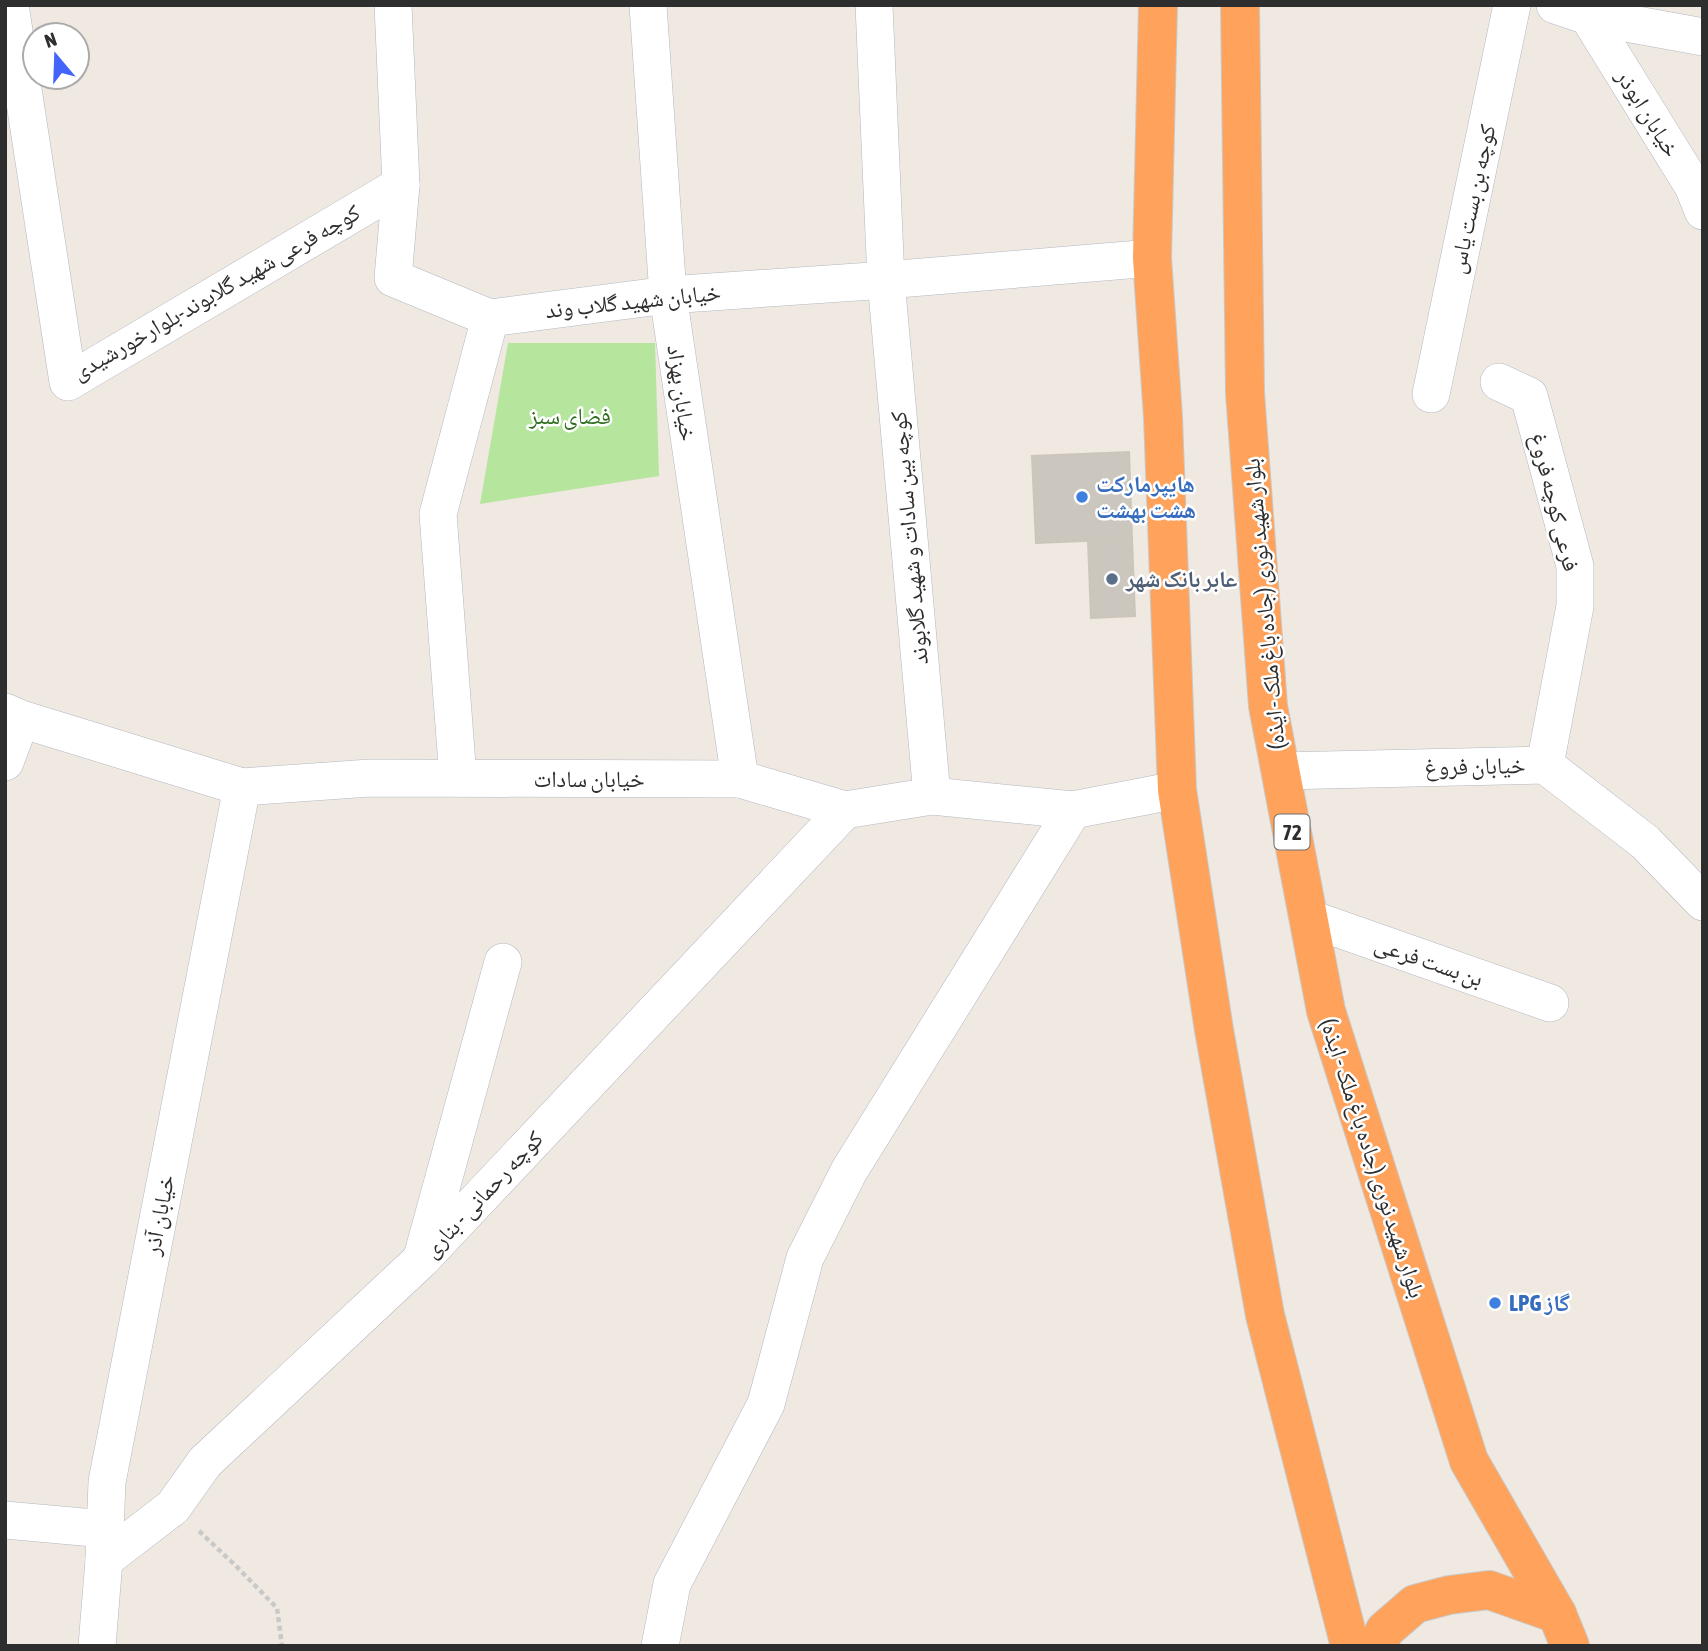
<svg xmlns="http://www.w3.org/2000/svg" width="1708" height="1651" viewBox="0 0 1708 1651" font-family="'Asap Condensed','Noto Naskh Arabic',sans-serif">
<rect width="100%" height="100%" fill="#efe9e1"/>
<polygon fill="#b6e59e" points="508,343 655,343 659,476 480,504"/>
<g fill="#cbc7bf" stroke="#cbc5ba" stroke-width="2">
<polygon points="1129,452 1132,539 1036,543 1032,456"/>
<polygon points="1132,539 1135,616 1091,618 1088,541"/>
</g>
<g fill="none" stroke-linecap="round" stroke-linejoin="round">
<g stroke="#b4b7c1" stroke-width="38">
<g id="minor">
<polyline points="10,5 68,382 401,185"/>
<polyline points="393,5 401,185 393,278 490,318 668,295 886,280 1152,258"/>
<polyline points="648,5 668,295 740,779"/>
<polyline points="874,5 886,280 932,796"/>
<polyline points="1555,5 1588,16 1703,37"/>
<polyline points="1588,16 1693,186 1703,211"/>
<polyline points="1499,382 1529,396 1575,566 1575,606 1545,765"/>
<polyline points="1431,394 1512,5"/>
<polyline points="5,712 21,719 242,787 370,778 740,779 845,810 932,796 1073,810 1177,790"/>
<polyline points="5,762 21,719"/>
<polyline points="1280,771 1545,765 1645,842 1703,902"/>
<polyline points="458,778 438,514 490,318"/>
<polyline points="1308,918 1550,1003"/>
<polyline points="423,1254 503,962"/>
<polyline points="5,1520 105,1529"/>
<polyline points="104,1560 173,1507 205,1462 422,1259 845,810"/>
<polyline points="97,1646 104,1560 107,1482 242,787"/>
<polyline points="660,1646 672,1584 766,1404 805,1258 849,1171 1073,810"/>
</g>
</g>
<g stroke="#c9c9c9" stroke-width="40">
<g id="highway">
<polyline points="1158,5 1152,258 1163,417 1177,790 1214,1030 1265,1315 1350,1646"/>
<polyline points="1240,5 1245,393 1268,706 1326,1011 1469,1461 1557,1614"/>
<polyline points="1377,1646 1385,1630 1415,1604 1449,1595 1489,1590 1557,1614 1570,1646"/>
</g>
</g>
<polyline stroke="#c9c9c9" stroke-width="4.5" stroke-dasharray="5 3.5" stroke-linecap="butt" points="199,1531 236,1566 277,1608 282,1646"/>
<use href="#minor" stroke="#fff" stroke-width="37"/>
<use href="#highway" stroke="#ffa35c" stroke-width="38"/>
</g>
<g fill="#3f7fe0" stroke="#fff" stroke-width="2.5">
<circle cx="1082" cy="497" r="7"/>
<circle cx="1495" cy="1303" r="7"/>
</g>
<circle fill="#5c6f8a" stroke="#fff" stroke-width="2.5" cx="1112" cy="579" r="7"/>
<g text-anchor="middle" dominant-baseline="central" stroke-width="5" stroke-linejoin="round" paint-order="stroke">
<rect fill="#fff" stroke="#6d6d6d" stroke-width="2" x="1274.5" y="814.5" width="35" height="35" rx="5"/>
<g font-size="21" font-weight="bold" fill="#2e2e2e">
<text x="1292" y="832">72</text>
</g>
<g font-size="23" fill="#2e2e2e" stroke="#fff">
<text transform="translate(1648 113) rotate(58)">خیابان ابوذر</text>
<text transform="translate(1472 199) rotate(-78)">کوچه بن بست یاس</text>
<text transform="translate(216 292) rotate(-30)">کوچه فرعی شهید گلابوند-بلوارخورشیدی</text>
<text transform="translate(633 301) rotate(-6)">خیابان شهید گلاب وند</text>
<text transform="translate(682 393) rotate(82)">خیابان بهزاد</text>
<text transform="translate(1555 502) rotate(76)">فرعی کوچه فروغ</text>
<text transform="translate(909 538) rotate(-95)">کوچه بین سادات و شهید گلابوند</text>
<text transform="translate(1264 604) rotate(-95)">بلوار شهید نوری (جاده باغ ملک - ایذه)</text>
<text transform="translate(1475 766) rotate(-1)">خیابان فروغ</text>
<text x="589" y="779">خیابان سادات</text>
<text transform="translate(1429 961) rotate(19)">بن بست فرعی</text>
<text transform="translate(1373 1158) rotate(72)">بلوار شهید نوری (جاده باغ ملک - ایذه)</text>
<text transform="translate(483 1194) rotate(-47)">کوچه رحمانی - بناری</text>
<text transform="translate(159 1215) rotate(-79)">خیابان آذر</text>
</g>
<g font-size="23" fill="#2c6e1b" stroke="#fff">
<text x="570" y="416">فضای سبز</text>
</g>
<g font-size="23" font-weight="bold" fill="#366cbe" stroke="#fff" text-anchor="start">
<text x="1096" y="484">هایپرمارکت<tspan x="1096" dy="26">هشت بهشت</tspan></text>
<text x="1509" y="1303">LPG گاز</text>
</g>
<g font-size="23" font-weight="bold" fill="#4e5e75" stroke="#fff" text-anchor="start">
<text x="1126" y="579">عابر بانک شهر</text>
</g>
</g>
<rect width="1708" height="1651" fill="none" stroke="#2e2e2e" stroke-width="14"/>
<g transform="translate(56 56) rotate(341)"><circle r="33" fill="#ffffff" stroke="#ababab" stroke-width="2"/>
<path d="M0-5L12 26L0 18L-12 26Z" fill="#4264fb"/>
<text y="-10" font-size="19" font-weight="bold" text-anchor="middle" fill="#2e2e2e">N</text>
</g>
</svg>
